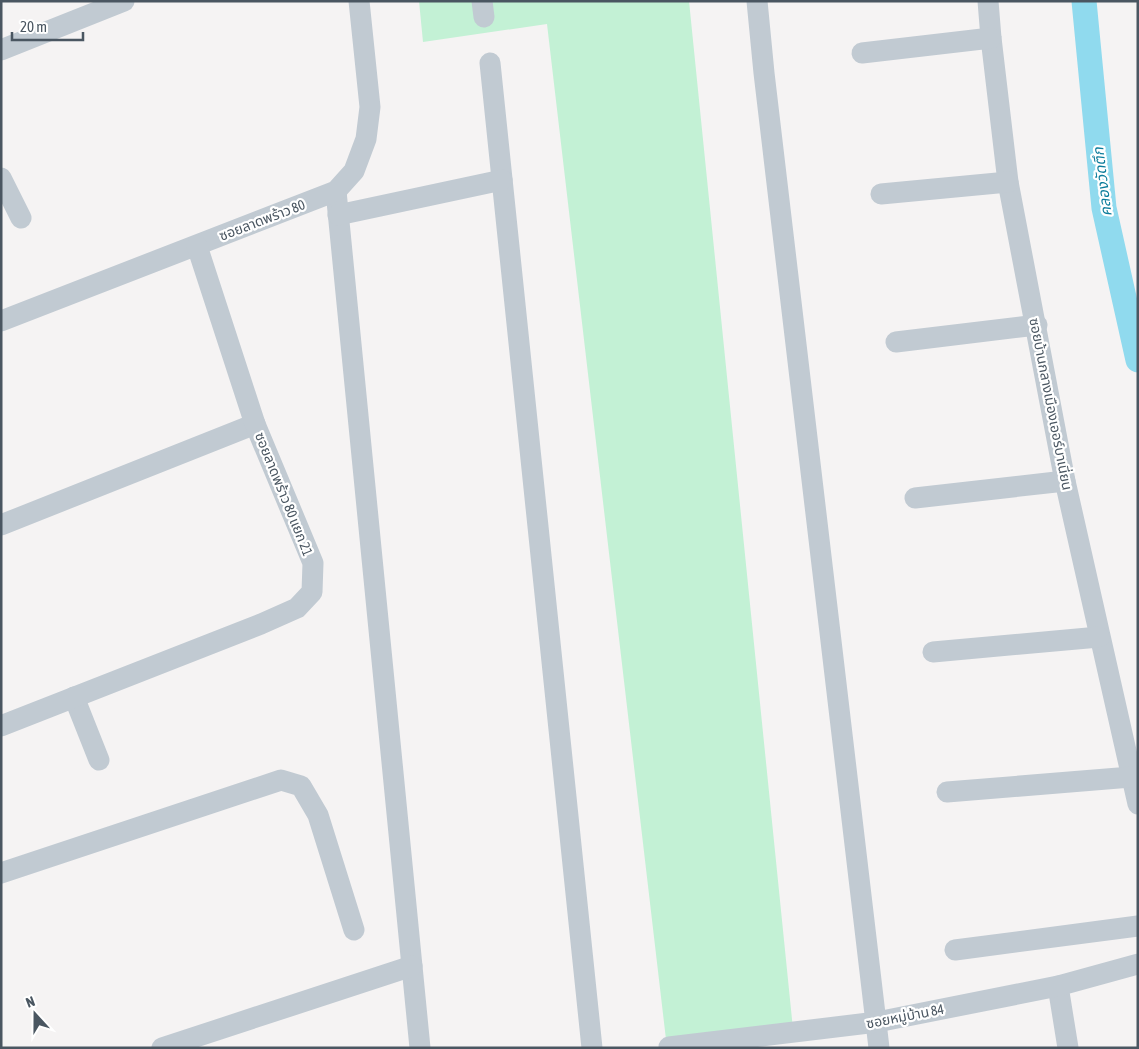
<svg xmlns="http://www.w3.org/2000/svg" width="1139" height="1049" viewBox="0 0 1139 1049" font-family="'Asap Condensed','Noto Sans Thai',sans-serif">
<rect width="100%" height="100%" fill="#f5f3f3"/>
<polygon fill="#c3f1d5" points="419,1 689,1 794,1039 667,1048 547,24 423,42"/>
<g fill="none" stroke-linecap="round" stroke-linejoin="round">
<polyline stroke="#90daee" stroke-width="25" points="1084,1 1104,208 1138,360"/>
<g stroke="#c1cad2" stroke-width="21">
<polyline points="482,1 484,17"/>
<polyline points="757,1 764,73 879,1048"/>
<polyline points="988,1 991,38 1008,182 1065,481 1138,804"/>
<polyline points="1,50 124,1"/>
<polyline points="862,53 991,38"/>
<polyline points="490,63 592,1048"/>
<polyline points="1,178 21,218"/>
<polyline points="336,191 420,1048"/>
<polyline points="881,194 1008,182"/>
<polyline points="338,215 502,180"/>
<polyline points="1,321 336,191 354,171 366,139 370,107 359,1"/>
<polyline points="896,342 1037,325"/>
<polyline points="915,498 1065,481"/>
<polyline points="1,525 255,424"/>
<polyline points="933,652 1099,637"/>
<polyline points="74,697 99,760"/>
<polyline points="1,726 261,624 297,608 312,592 313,563 255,424 197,246"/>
<polyline points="947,792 1131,777"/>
<polyline points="1,873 281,780 301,786 318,815 354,930"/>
<polyline points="955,950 1138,926"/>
<polyline points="1058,986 1068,1048"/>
<polyline points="669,1047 877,1022 1058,986 1138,964"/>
<polyline points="162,1048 412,966"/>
</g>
</g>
<g text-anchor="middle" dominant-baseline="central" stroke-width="4.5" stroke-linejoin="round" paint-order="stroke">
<g font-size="14" fill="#4a5661" stroke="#fff">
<text transform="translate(262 220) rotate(-21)">ซอยลาดพร้าว 80</text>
<text transform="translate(1051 404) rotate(79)">ซอยบ้านกลางเมืองเออร์บาเนี่ยน</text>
<text transform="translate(284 494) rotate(68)">ซอยลาดพร้าว 80 แยก 21</text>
<text transform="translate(905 1016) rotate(-11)">ซอยหมู่บ้าน 84</text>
</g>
<g font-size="15" font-style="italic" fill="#0c7c9b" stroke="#fff">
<text transform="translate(1102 182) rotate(-97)">คลองวัดตึก</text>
</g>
</g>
<rect width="1139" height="1049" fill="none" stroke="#4a5661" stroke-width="5"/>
<g transform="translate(35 1014) rotate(339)" stroke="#ffffff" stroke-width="4" paint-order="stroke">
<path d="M0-4L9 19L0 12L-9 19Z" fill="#4a5661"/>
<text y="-8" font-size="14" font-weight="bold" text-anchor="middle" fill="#4a5661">N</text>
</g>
<path d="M12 32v8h71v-8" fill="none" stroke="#4a5661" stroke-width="2.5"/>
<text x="20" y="32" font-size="15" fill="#4a5661" stroke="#ffffff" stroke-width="4" paint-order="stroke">20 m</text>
</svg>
